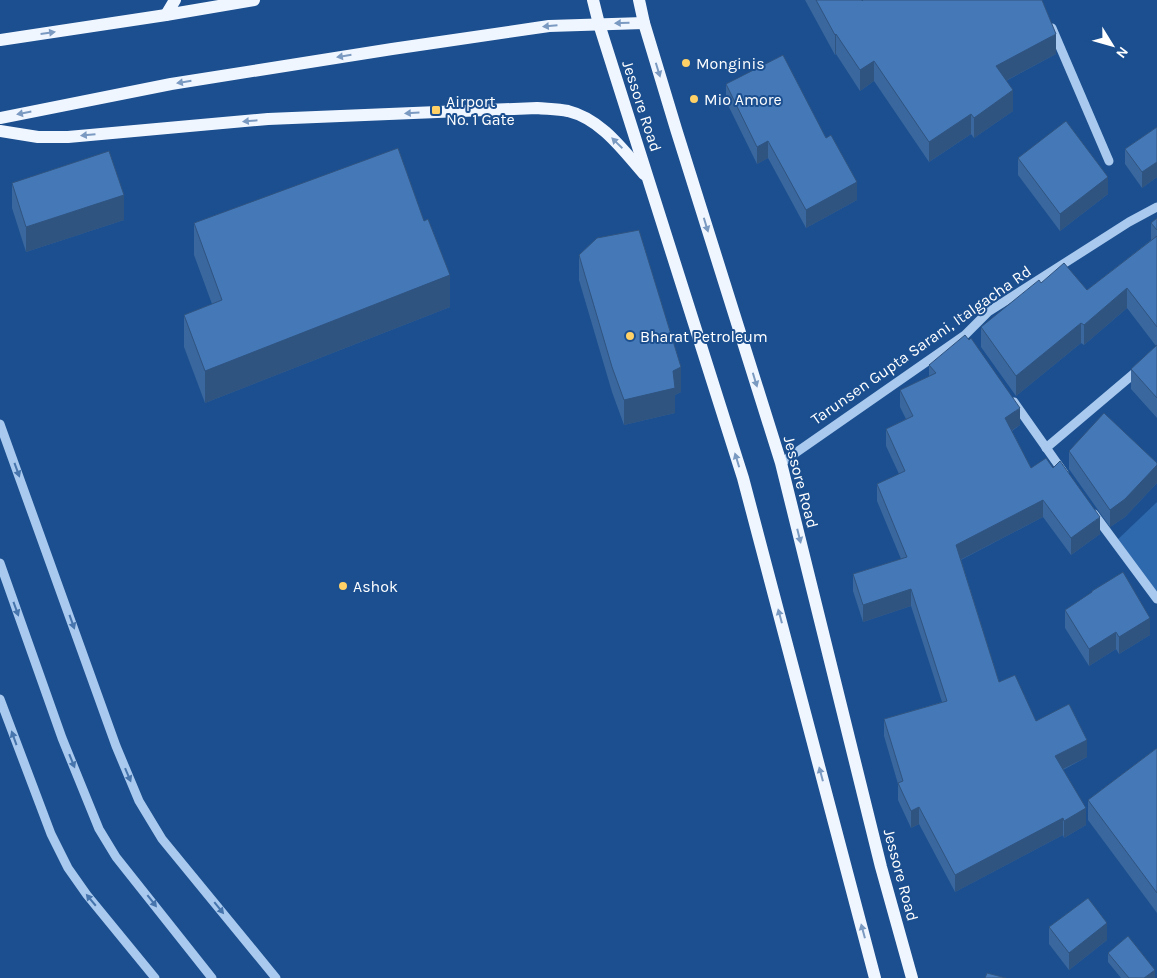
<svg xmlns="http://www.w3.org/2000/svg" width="1157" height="978" viewBox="0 0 1157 978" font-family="Karla,sans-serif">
<rect width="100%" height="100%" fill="#1b4f8f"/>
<polygon fill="#2e69ad" points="1157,502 1157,592 1114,543"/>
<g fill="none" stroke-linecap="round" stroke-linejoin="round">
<g stroke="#a9c9ee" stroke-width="9">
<polyline points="1052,28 1109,161"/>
<polyline points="1014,402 1064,473"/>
<polyline points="0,424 116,746 139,801 162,839 276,978"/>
<polyline points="1046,448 1157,354"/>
<polyline points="781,463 965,335 988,312 1129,222 1157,207"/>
<polyline points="1094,514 1157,599"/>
<polyline points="0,563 62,738 99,829 116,857 212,978"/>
<polyline points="0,699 51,834 68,868 87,895 155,978"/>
</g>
<g stroke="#f0f6ff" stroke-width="12">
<polyline points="593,0 599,24 743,478 875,978"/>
<polyline points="639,0 644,23 676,129 781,463 881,867 912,978"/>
<polyline points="166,15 175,0"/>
<polyline points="0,40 166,15 254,0"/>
<polyline points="0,118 171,84 392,49 549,26 644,23"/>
<path d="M0,131L38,137H68L268,119L537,108C547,109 558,109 568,111C601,119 623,150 644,174"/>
</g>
</g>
<g fill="#3a679d">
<polygon points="805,0 862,0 1056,54 1006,81 1013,111 974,138 971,134 929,162 874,81 860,91 836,54 835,55"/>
<polygon points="726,84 857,200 806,228 768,158 757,164 726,101"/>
<polygon points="1157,127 1157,177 1142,188 1125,164 1125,149"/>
<polygon points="1018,158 1108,194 1060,231 1018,175"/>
<polygon points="12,183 124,220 26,252 12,208"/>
<polygon points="1157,218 1157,418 1131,389 1131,369 1156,346 1127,308 1084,345 1081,343 1016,396 981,347 981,327 1041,283 1087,290 1151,240 1151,223"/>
<polygon points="194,223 450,307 205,403 184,347 184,315 212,304 194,255"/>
<polygon points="579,255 681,392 675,395 675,413 624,425 612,392 579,280"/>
<polygon points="929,365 1020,425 1012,431 1031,468 1053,468 1100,534 1071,555 1043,517 961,560 999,682 1036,721 1087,757 1063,770 1086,825 1064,838 1063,835 955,892 919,824 911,828 898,800 898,784 884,736 884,719 942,702 911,606 863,622 853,591 853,574 901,559 877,501 877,484 899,474 886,446 886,429 906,419 900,407 900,390 929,377"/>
<polygon points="1069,451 1157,463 1157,483 1125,517 1110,527 1069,469"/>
<polygon points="1092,591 1150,635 1119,654 1116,649 1089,666 1065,628 1065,610 1092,593"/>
<polygon points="1157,748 1157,913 1088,820 1088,800"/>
<polygon points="1049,927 1107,940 1069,970 1049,944"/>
<polygon points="1108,953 1155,978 1121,978 1108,962"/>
</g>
<g fill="#305480">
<polygon points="836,34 836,54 835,55 835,35"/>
<polygon points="1056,34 1056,54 996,86 996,66"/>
<polygon points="874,61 874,81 860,91 860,70"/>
<polygon points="1013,90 1013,111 974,138 974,118"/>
<polygon points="971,114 971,134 929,162 929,142"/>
<polygon points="768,141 768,158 757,164 757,147"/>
<polygon points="1157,162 1157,177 1142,188 1142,172"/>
<polygon points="1108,177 1108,194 1060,231 1060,214"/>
<polygon points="857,182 857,200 806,228 806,210"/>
<polygon points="124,195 124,220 26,252 26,227"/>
<polygon points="450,275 450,307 205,403 205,371"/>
<polygon points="1127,288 1127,308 1084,345 1084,325"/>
<polygon points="1081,323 1081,343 1016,396 1016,376"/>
<polygon points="681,367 681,392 675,395 675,413 624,425 624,400"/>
<polygon points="1020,408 1020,425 1005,435 1005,418"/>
<polygon points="1157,465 1157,483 1125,517 1110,527 1110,510"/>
<polygon points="1043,500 1043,517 956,562 956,545"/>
<polygon points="1100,517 1100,534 1071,555 1071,538"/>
<polygon points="911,589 911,606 863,622 863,605"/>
<polygon points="1150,618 1150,635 1119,654 1119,637"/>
<polygon points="1116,632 1116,649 1089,666 1089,649"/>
<polygon points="1087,740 1087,757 1055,773 1055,756"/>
<polygon points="919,807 919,824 911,828 911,811"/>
<polygon points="1086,808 1086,825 1064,838 1064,821"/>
<polygon points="1063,818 1063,835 955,892 955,875"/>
<polygon points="1107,923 1107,940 1069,970 1069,953"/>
<polygon points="1155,970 1155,978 1144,978"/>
</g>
<g fill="#4478b7" stroke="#305480">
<polygon points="816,0 862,0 862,1 863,0 1042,0 1056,34 996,66 1013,90 974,118 971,114 929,142 874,61 860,70 836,34 835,35"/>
<polygon points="783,55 826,138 831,135 857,182 806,210 768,141 757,147 726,84"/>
<polygon points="1066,121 1108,177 1060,214 1018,158"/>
<polygon points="1157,127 1157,162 1142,172 1125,149"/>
<polygon points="398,148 424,221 428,219 450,275 205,371 184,315 222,300 194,223"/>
<polygon points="109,151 124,195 26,227 12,183"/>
<polygon points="1157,218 1157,230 1151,223"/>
<polygon points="639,230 681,367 673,371 675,388 624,400 612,367 579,255 597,238"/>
<polygon points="1157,236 1157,327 1127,288 1084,325 1081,323 1016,376 981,327 1039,280 1041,283 1064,263 1087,290"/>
<polygon points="965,335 969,340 971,338 1020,408 1005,418 1031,468 1046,458 1053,468 1060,461 1100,517 1071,538 1043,500 956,545 999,682 1015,675 1036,721 1069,704 1087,740 1055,756 1086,808 1064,821 1063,818 955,875 919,807 911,811 898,783 903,781 884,719 947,701 911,589 863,605 853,574 907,557 877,484 905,471 886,429 913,416 900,390 936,373 929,365"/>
<polygon points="1157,345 1157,398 1131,369"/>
<polygon points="1104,413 1157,463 1157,465 1125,499 1110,510 1069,451"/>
<polygon points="1123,572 1150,618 1119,637 1116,632 1089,649 1065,610 1092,592 1092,591"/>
<polygon points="1157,748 1157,893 1088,800"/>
<polygon points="1088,898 1107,923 1069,953 1049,927"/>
<polygon points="1128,936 1155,970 1144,978 1129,978 1108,953"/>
<polygon points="987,973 1006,978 985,978"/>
</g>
<defs><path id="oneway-solid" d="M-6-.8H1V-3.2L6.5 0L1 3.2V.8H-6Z" transform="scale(1.25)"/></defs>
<g fill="#7b9ac1">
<use href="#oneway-solid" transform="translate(622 23) rotate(179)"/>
<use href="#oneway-solid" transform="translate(550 26) rotate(175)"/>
<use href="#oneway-solid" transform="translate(48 33) rotate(-8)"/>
<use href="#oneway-solid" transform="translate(344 56) rotate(171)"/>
<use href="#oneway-solid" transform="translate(658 70) rotate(73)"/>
<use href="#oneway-solid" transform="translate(184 82) rotate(171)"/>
<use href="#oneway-solid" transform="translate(24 113) rotate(169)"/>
<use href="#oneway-solid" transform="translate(412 113) rotate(177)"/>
<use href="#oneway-solid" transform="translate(250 121) rotate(175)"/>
<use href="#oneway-solid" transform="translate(88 135) rotate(175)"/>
<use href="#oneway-solid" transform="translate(617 143) rotate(-136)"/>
<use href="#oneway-solid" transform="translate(706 225) rotate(73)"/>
<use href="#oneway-solid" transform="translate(755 380) rotate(73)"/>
<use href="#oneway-solid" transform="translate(737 460) rotate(-107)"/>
<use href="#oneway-solid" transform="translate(799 536) rotate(76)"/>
<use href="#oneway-solid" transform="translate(780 616) rotate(-105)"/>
<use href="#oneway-solid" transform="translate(821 774) rotate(-105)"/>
<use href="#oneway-solid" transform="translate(863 931) rotate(-105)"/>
</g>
<g fill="#4674ac">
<use href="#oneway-solid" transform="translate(17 470) rotate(70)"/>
<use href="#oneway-solid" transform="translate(16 609) rotate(70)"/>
<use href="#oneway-solid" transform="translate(72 622) rotate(70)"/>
<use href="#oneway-solid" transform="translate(14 738) rotate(-110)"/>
<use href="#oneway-solid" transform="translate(72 761) rotate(68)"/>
<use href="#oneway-solid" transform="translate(128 775) rotate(67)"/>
<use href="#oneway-solid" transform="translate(91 900) rotate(-130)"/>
<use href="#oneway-solid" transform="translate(152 901) rotate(52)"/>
<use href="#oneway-solid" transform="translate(219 908) rotate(51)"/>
</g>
<g fill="#ffd166" stroke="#1b4f8f" stroke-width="2">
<circle cx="686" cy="63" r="5"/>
<circle cx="694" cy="99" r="5"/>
<rect x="431" y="105" width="10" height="10" rx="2.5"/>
<circle cx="630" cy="336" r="5"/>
<circle cx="343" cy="586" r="5"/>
</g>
<g text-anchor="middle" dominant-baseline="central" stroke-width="4" stroke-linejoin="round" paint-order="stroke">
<g font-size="16" fill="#fff" stroke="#1b4f8f" text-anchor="start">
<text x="696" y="63">Monginis</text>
<text x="704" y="99">Mio Amore</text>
<text x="446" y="101">Airport<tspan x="446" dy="18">No. 1 Gate</tspan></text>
<text x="640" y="336">Bharat Petroleum</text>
<text x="353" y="586">Ashok</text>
</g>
<g font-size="16" fill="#fff" stroke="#1b4f8f">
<text transform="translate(642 106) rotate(72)">Jessore Road</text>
<text transform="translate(921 345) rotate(-35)">Tarunsen Gupta Sarani, Italgacha Rd</text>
<text transform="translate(801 482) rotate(75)">Jessore Road</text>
<text transform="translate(901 875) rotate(75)">Jessore Road</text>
</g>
</g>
<g transform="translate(1112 45) rotate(127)" stroke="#1b4f8f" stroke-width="4" paint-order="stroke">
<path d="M0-4L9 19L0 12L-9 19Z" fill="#ffffff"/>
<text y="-8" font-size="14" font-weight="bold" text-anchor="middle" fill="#ffffff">N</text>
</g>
</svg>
